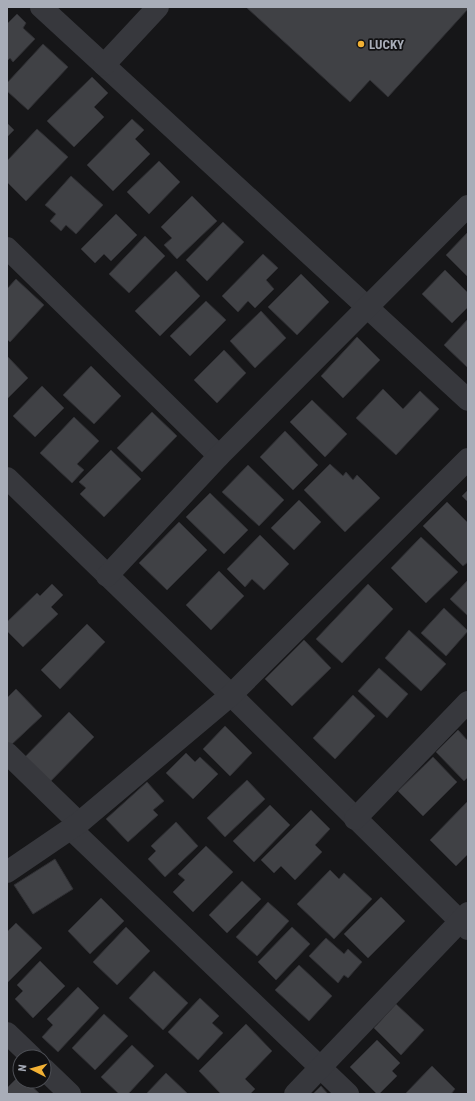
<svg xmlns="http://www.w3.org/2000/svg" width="475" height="1101" viewBox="0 0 475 1101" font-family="'Roboto Condensed',sans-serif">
<rect width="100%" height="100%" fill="#161618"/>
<g fill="#404145" stroke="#303034">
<polygon points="246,7 468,7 468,9 388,97 370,80 350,102"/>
<polygon points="17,14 26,23 23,28 35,39 13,62 10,58 7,61 7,24"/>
<polygon points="43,44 68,67 28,110 7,91 7,83"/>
<polygon points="92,77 108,93 94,107 104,117 74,147 47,121"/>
<polygon points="132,119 144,130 135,139 150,154 113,191 87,165"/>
<polygon points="7,123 14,130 7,137"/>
<polygon points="37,129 68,157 26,201 7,182 7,161"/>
<polygon points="159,161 180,182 149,214 127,192"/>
<polygon points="71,176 103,205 76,234 66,225 61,231 50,221 56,214 45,205"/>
<polygon points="192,196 217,221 177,259 164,245 172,238 161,227"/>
<polygon points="116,214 137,235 111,261 104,254 95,263 81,249"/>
<polygon points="223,222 244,242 207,281 186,260"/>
<polygon points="468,232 468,277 446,255"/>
<polygon points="145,236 165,256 129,293 109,274"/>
<polygon points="263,254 278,268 266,280 274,289 255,308 248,301 238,312 222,296"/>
<polygon points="445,270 468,293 468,307 452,323 422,294"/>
<polygon points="176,271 200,296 160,336 135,311"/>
<polygon points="301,274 329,302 297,335 268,307"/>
<polygon points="16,279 44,305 10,342 7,339 7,289"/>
<polygon points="206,301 226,320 190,356 170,336"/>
<polygon points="261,311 286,338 255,368 230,341"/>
<polygon points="468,319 468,368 444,345"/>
<polygon points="357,337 380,360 343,398 321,376"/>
<polygon points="224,350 246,373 217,403 194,380"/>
<polygon points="8,357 28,378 7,399 7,358"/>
<polygon points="91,366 121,396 94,424 63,395"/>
<polygon points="42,386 64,408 35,437 13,416"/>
<polygon points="383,389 403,409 420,391 439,409 396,455 356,418"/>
<polygon points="312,400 347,434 325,457 290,422"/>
<polygon points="152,412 177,436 142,472 117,448"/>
<polygon points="74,417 99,441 77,464 84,470 72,483 40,453"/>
<polygon points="285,431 318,465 293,490 260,457"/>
<polygon points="111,450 141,479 104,517 80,494 86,488 79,482"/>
<polygon points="330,464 343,476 346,472 353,480 357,475 380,498 345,532 304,490"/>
<polygon points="248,465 284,500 259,526 222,492"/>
<polygon points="468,490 468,502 462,496"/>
<polygon points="210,493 248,530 224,554 186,517"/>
<polygon points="299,500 321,522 294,550 271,528"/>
<polygon points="447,502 468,523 468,562 463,566 423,526"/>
<polygon points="179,522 207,550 167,590 139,563"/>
<polygon points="260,535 289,564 264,590 252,579 245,587 227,569"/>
<polygon points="421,537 458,572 426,603 391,568"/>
<polygon points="219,571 244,596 211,630 186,605"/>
<polygon points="468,580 468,616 450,599"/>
<polygon points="52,584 63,595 51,607 58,614 23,647 7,631 7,622 37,593 40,596"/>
<polygon points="368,584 393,609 342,663 316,639"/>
<polygon points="444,608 468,631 446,656 421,633"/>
<polygon points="87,624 105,642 60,689 41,670"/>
<polygon points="409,630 446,664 421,691 385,658"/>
<polygon points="304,640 331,668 292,706 265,679"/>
<polygon points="379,668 408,694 387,718 358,691"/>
<polygon points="16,689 42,716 10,746 7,744 7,698"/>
<polygon points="353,695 375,716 335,759 313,738"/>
<polygon points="69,712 94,737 42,790 17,765"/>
<polygon points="225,726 252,753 230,776 203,749"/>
<polygon points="458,730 468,741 468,777 464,781 436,752"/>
<polygon points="186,753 195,762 200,757 218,774 193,799 166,773"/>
<polygon points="433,757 457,782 423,816 398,791"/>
<polygon points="247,780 265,799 225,837 207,818"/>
<polygon points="147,782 164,801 153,810 158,815 128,842 106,819"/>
<polygon points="468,801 468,854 456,866 430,840"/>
<polygon points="270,805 290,825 254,862 233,841"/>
<polygon points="311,810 330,829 315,845 322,852 295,880 281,866 274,873 261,860"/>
<polygon points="176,822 198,846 165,877 148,859 156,851 151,846"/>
<polygon points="206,846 233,872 193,912 173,892 185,880 178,874"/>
<polygon points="55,859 73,889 33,914 14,885"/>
<polygon points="330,870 339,879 344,873 372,899 334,939 297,904"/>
<polygon points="242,881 261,899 227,933 209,915"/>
<polygon points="381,897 405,921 368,958 344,934"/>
<polygon points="101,898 124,921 90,954 68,931"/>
<polygon points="268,902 289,921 257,956 236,937"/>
<polygon points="16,923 42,948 7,983 7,932"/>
<polygon points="126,927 150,951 117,985 93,962"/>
<polygon points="292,927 310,944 276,980 258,962"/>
<polygon points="326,938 344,954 348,949 362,962 348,978 344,975 338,983 309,956"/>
<polygon points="40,961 65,986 33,1018 15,999 23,991 17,985"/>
<polygon points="299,965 332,996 309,1021 275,990"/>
<polygon points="154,971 188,1003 163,1030 129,998"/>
<polygon points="78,987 99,1008 58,1052 42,1037 53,1025 47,1019"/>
<polygon points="200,998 219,1016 212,1023 223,1033 198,1060 168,1032"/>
<polygon points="396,1004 424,1030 401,1055 374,1028"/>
<polygon points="104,1014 128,1036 95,1070 72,1048"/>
<polygon points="246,1024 272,1051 245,1079 255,1089 250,1094 221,1094 199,1071"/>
<polygon points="377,1040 400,1063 392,1071 397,1076 379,1094 377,1094 350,1067"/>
<polygon points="132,1045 154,1066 128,1094 119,1094 101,1077"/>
<polygon points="432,1066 455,1089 451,1094 405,1094"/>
<polygon points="166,1073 188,1094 146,1094"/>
<polygon points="20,1075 20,1081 26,1081 40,1094 7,1094 7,1088"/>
<polygon points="321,1086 328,1094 313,1094"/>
</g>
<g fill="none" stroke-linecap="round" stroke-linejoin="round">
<g stroke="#37383d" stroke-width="22">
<polyline points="41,7 468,400"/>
<polyline points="104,65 158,7"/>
<polyline points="7,248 219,456"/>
<polyline points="7,478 231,695 468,929"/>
<polyline points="107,576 219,456 468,206"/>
<polyline points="7,753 79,823"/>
<polyline points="355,819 468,702"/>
<polyline points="71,829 348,1094"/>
<polyline points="7,872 79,823 231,695 468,459"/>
<polyline points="7,1033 32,1057"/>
<polyline points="44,1069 70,1094"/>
<polyline points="295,1094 468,913"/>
</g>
</g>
<circle fill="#f2b134" stroke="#111113" stroke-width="1.5" cx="361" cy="44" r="4"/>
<g text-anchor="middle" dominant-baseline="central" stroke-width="3.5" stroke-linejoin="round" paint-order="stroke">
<g font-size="13" font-weight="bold" fill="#a8adb8" stroke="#111113" text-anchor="start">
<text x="369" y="44">LUCKY</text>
</g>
</g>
<rect width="475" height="1101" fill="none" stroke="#a8adb8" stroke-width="16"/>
<g transform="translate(32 1069) rotate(276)"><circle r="19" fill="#111113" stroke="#4d4f55"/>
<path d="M0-3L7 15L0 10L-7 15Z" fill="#f2b134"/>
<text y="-6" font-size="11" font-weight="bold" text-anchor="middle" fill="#a8adb8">N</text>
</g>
</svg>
